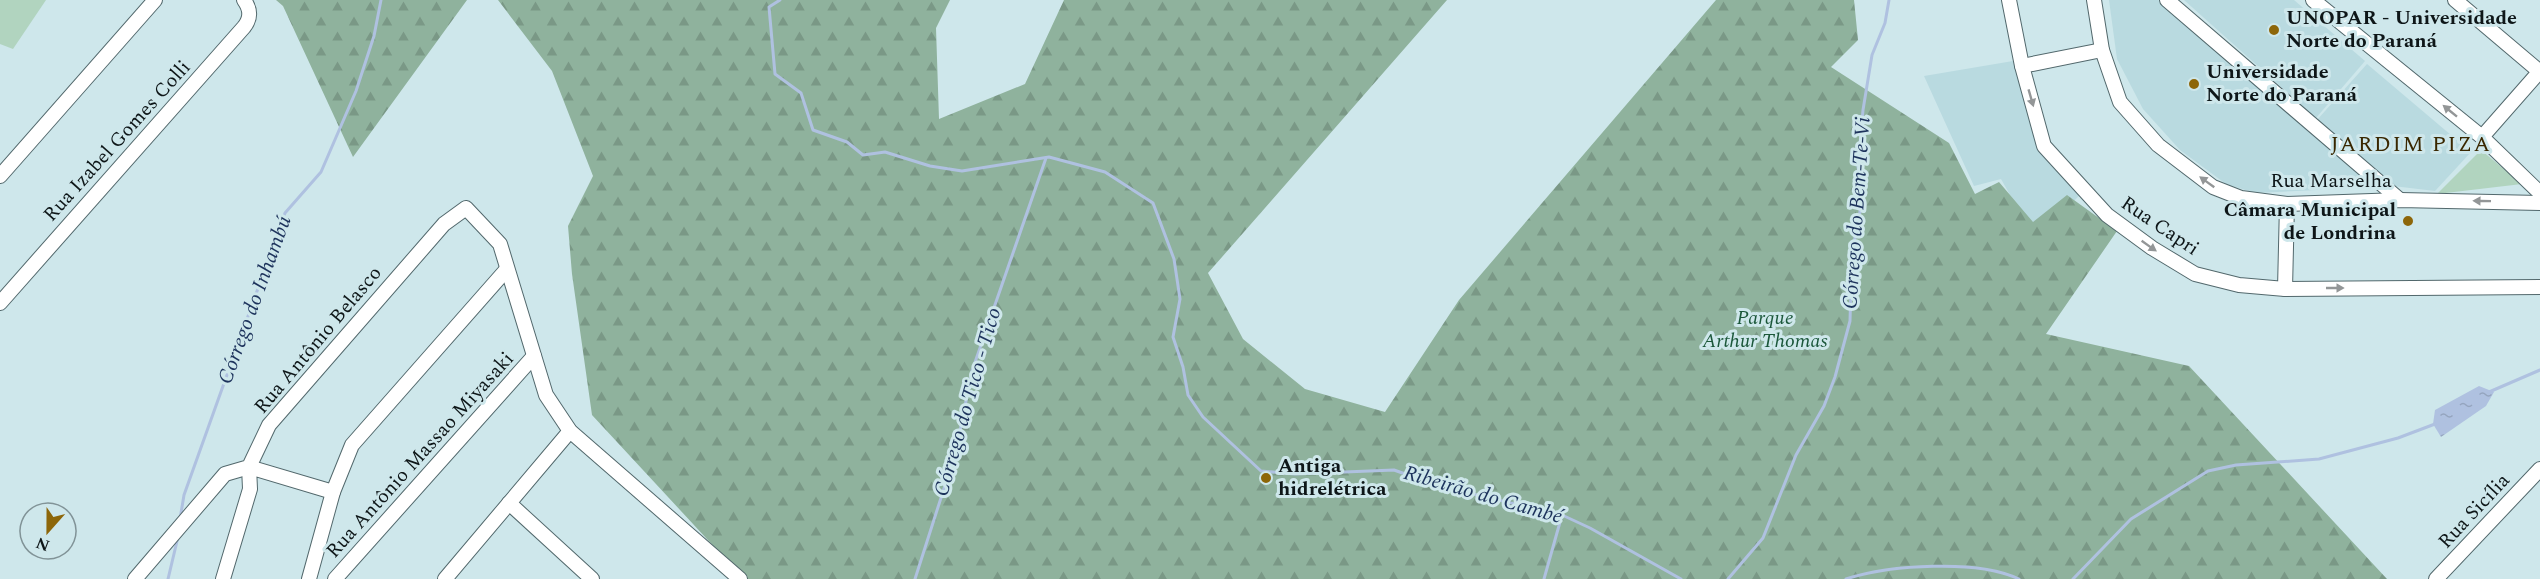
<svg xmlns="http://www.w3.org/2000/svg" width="2540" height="579" viewBox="0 0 2540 579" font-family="Spectral,serif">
<defs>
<pattern id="forest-firs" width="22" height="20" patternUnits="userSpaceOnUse" patternTransform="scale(1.5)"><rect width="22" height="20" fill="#8fb29d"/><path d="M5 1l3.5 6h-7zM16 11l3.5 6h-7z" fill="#7a9886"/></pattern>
<pattern id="water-ripples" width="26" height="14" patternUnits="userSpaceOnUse" patternTransform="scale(1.5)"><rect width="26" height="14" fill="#afc1e0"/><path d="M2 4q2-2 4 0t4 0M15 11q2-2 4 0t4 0" fill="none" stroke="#95a5bf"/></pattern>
</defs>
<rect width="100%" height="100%" fill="#cee7eb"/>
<g fill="#b9dae0">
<polygon points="2109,0 2158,0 2379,187 2255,193 2226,184 2180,150 2143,109 2117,59"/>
<polygon points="2184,0 2294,0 2365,61 2316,118"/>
<polygon points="2013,61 2041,151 2080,195 2035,239 2001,179 1974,186 1924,76"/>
<polygon points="2367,64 2471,152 2435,191 2393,186 2317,120"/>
</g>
<g fill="#b1d4bf">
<polygon points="0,0 46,0 13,49 0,44"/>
<polygon points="2481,150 2522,184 2437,194"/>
</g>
<g fill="url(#forest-firs)">
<polygon points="276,0 467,0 353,157 283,6"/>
<polygon points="498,0 950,0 936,28 939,119 1025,84 1064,0 1447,0 1208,273 1243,339 1305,389 1385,412 1459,300 1716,0 1854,0 1858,40 1831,67 1949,143 1975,194 1999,182 2033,222 2067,195 2117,231 2046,334 2189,366 2387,579 744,579 592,415 572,274 568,226 593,176 552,71"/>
</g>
<polygon fill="url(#water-ripples)" points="2479,386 2494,392 2486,406 2441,437 2433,424 2435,410"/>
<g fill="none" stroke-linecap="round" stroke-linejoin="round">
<g stroke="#afc1e0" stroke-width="3">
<polyline points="780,0 769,7 775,74 801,93 813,130 847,142 863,155 885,152 930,166 962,171 1049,157 1105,172 1153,203 1174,259 1180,299 1173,337 1183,367 1188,395 1203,417 1261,471 1295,474 1394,470 1439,486 1562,515 1590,528 1681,579"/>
<polyline points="2489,392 2540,370"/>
<polyline points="180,519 184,495 285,213 321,172 356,91 374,36 381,0"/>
<polyline points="168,579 178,537"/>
<polyline points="915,579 956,451 972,371 1046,158"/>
<polyline points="1544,579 1562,515"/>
<polyline points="1728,579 1763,538 1796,455 1824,406 1835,377 1850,321 1852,253 1863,196 1858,167 1863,110 1872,55 1885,23 1889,0"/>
<path d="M1846,579C1889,565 1978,559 2019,579"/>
<polyline points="2073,579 2131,519 2208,471 2236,465 2319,459 2398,438 2435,424"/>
</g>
<g stroke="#52686c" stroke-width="16">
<g id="minor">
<polyline points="2009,0 2022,66 2044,146 2107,215 2152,248 2195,274 2239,285 2285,289 2540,287"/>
<polyline points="2094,0 2102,50 2120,102 2158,145 2213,187 2241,198 2287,204 2400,200 2540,203"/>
<polyline points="2167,0 2400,200"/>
<polyline points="2313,0 2482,137 2540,193"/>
<polyline points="2455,0 2540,72"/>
<polyline points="2022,66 2102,50"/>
<polyline points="2482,137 2540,71"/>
<polyline points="0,176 155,0"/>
<polyline points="2285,289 2287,204"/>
<path d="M0,303L244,27C251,18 251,10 244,0"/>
<polyline points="509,503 592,579"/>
<polyline points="135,579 225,474 249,467 269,425 444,224 466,208 500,244 546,395 570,431 740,579"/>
<polyline points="223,579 250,489 249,467 333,492"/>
<polyline points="309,579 333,492 352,445 507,269"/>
<polyline points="335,579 534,356"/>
<polyline points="445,579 570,431"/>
<polyline points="2436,579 2540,469"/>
</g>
</g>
<use href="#minor" stroke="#fff" stroke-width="14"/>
</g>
<defs><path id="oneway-solid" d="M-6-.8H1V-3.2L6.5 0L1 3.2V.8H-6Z" transform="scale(1.5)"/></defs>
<g fill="#939697">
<use href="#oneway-solid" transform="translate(2031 98) rotate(74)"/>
<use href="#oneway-solid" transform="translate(2450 111) rotate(-141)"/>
<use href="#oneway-solid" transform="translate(2207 182) rotate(-144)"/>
<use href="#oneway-solid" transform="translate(2482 201) rotate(-179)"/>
<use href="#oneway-solid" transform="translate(2149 246) rotate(35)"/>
<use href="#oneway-solid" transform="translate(2335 288)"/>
</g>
<g fill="#8d6609" stroke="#cee7eb" stroke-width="2">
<circle cx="2274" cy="30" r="6"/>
<circle cx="2194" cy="84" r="6"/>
<circle cx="2408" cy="221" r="6"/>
<circle cx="1266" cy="478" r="6"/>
</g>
<g text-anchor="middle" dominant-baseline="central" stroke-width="6" stroke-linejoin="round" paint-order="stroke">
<g font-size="20" font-weight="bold" fill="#0e1618" stroke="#cee7eb" text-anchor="start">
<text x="2286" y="18">UNOPAR - Universidade<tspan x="2286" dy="23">Norte do Paraná</tspan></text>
<text x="2206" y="72">Universidade<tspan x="2206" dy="23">Norte do Paraná</tspan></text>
<text x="2396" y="210" text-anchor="end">Câmara Municipal<tspan x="2396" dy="23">de Londrina</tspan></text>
<text x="1278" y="466">Antiga<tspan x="1278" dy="23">hidrelétrica</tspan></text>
</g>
<g font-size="20" fill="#0e1618" stroke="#cee7eb">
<text transform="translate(117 141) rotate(-48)">Rua Izabel Gomes Colli</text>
<text x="2331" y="181">Rua Marselha</text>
<text transform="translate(2160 226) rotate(34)">Rua Capri</text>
<text transform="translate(318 340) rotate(-50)">Rua Antônio Belasco</text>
<text transform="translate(420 455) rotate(-48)">Rua Antônio Massao Miyasaki</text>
<text transform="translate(2474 511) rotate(-47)">Rua Sicília</text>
</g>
<g font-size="20" font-style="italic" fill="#1b573a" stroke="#cee7eb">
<text x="1765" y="318">Parque<tspan x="1765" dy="23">Arthur Thomas</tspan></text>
</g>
<g font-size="21" font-style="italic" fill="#1d335c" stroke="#cee7eb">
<text transform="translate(1857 213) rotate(-86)">Córrego do Bem-Te-Vi</text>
<text transform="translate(255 300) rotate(-70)">Córrego do Inhambú</text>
<text transform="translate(968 402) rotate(-74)">Córrego do Tico - Tico</text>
<text transform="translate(1483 495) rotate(16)">Ribeirão do Cambé</text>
</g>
<g font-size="22" letter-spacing="1.5" fill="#392700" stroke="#cee7eb">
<text x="2411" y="144">JARDIM PIZA</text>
</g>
</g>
<g transform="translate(48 531) rotate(201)"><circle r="28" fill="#cee7eb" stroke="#819397" stroke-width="1.5"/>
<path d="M0-4.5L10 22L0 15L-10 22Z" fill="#8d6609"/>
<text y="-9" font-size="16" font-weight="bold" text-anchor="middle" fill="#0e1618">N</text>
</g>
</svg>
